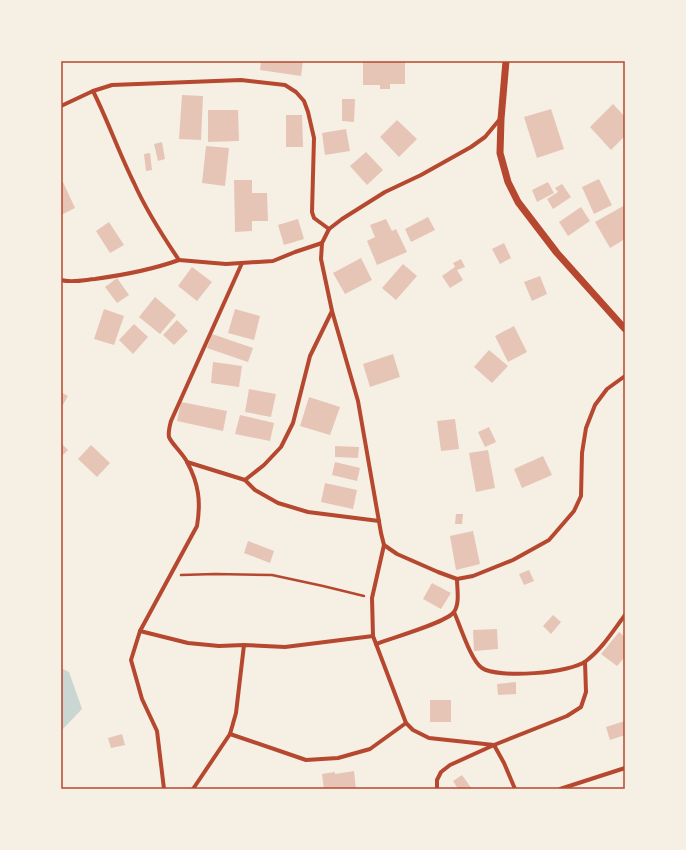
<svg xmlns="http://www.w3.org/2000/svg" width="686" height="850" viewBox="0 0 686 850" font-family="Manrope,sans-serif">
<rect width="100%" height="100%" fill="#f6efe4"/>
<polygon fill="#c9d6d2" points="61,668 69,672 82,709 61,731"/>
<g fill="#e6c5b7">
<polygon points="261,61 303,61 301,76 260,70"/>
<polygon points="363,61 405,61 405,84 390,84 390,89 380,89 380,85 363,85"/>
<polygon points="182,95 203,96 201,140 179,139"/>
<polygon points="342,99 355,99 354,122 342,121"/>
<polygon points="613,104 625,117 625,136 611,150 590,127"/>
<polygon points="551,109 564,149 537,158 524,117"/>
<polygon points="208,110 238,110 239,141 208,142"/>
<polygon points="286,115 302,115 303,147 286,147"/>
<polygon points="397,120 417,139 399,157 380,137"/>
<polygon points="346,129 350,151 325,155 322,133"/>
<polygon points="162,142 165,159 158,161 154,144"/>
<polygon points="206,146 229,148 225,186 202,183"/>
<polygon points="366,152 383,170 367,185 350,166"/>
<polygon points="150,153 152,170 146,171 144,154"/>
<polygon points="599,179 612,205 594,214 582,187"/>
<polygon points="234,180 252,180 252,193 267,193 268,221 252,221 252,231 235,232"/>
<polygon points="63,182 75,208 61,215 61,183"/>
<polygon points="548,182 554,193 537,202 532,190"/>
<polygon points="562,184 571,197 553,209 547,199 558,192 555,188"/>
<polygon points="625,205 625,239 610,248 595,222"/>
<polygon points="581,207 590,221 568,236 559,222"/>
<polygon points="428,217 435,230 411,242 405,229"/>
<polygon points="298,219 304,239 284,245 278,225"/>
<polygon points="386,219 392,231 396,229 407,252 377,265 367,241 375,237 370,225"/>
<polygon points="109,222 124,245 110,253 96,231"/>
<polygon points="504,243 511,258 500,264 492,249"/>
<polygon points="361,258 372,280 345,294 333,273"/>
<polygon points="461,259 465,267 457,270 463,280 450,288 442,276 455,267 453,263"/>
<polygon points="403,264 417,276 396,300 382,288"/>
<polygon points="192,267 212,282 197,301 178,286"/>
<polygon points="540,276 547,294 532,301 524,282"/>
<polygon points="117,278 129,295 117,303 105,287"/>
<polygon points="155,297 176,315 160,334 139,317"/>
<polygon points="104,309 124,316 114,345 94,339"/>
<polygon points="235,309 260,316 254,340 228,333"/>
<polygon points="177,320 188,331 174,345 163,335"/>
<polygon points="134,324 148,337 133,354 119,340"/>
<polygon points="514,326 527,352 508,362 495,336"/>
<polygon points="212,334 253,348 248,362 207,348"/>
<polygon points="489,350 508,366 492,383 474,367"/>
<polygon points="393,354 400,377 370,387 363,364"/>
<polygon points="213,362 242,366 239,387 211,383"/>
<polygon points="249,389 276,394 271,417 245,412"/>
<polygon points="61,392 68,396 61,408"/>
<polygon points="309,397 340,407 330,435 300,426"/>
<polygon points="181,402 227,411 223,431 177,421"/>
<polygon points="240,415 274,423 270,441 235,434"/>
<polygon points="455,419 459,449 441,451 437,421"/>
<polygon points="489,427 496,442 485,447 478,432"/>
<polygon points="61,443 68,450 61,457"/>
<polygon points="91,445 110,463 97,477 78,459"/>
<polygon points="335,446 359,447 358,458 335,457"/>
<polygon points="488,450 495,488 476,492 469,453"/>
<polygon points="543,456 552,475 522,488 514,469"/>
<polygon points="335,462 360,468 357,481 332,475"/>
<polygon points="325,483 357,490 353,509 321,502"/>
<polygon points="456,514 463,514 462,524 455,524"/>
<polygon points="473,531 480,564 456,570 450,536"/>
<polygon points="248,541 274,551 270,563 244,553"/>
<polygon points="529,570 534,581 524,585 519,574"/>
<polygon points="432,583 451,593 441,609 423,599"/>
<polygon points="553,615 561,622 551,634 543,626"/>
<polygon points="497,629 498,649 474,651 473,630"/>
<polygon points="619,632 625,637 625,657 617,666 601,654"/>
<polygon points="516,682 516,694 498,695 497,684"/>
<rect x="430" y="700" width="21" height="22"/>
<polygon points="625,721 625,735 610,740 606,727"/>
<polygon points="122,734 125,745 111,748 108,738"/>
<polygon points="354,771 356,789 324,789 322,774 335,772 335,774"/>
<polygon points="462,775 472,789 458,789 453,781"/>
</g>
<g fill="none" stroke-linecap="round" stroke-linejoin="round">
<polyline stroke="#b5482f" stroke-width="2.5" points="181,575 215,574 272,575 323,586 364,596"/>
<g stroke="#b5482f" stroke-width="4">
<path d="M93,91C108,121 119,153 134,183C146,210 162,235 179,260L226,264L273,261L295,252L322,243"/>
<polyline points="61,106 93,91 112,85 241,80 285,85 296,92 304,101 308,112 314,138 312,212 314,218 329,229"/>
<polyline points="500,119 485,137 471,147 421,175 385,192 342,219 329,229 322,243 321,259 332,311 358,401 381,533 384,545 397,554 438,572 457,579 473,576 513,560 549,540 574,511 581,496 582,453 586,428 595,405 607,389 625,376"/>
<path d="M61,280C72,283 84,280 95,279C124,275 151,270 179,260"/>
<polyline points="187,462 245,480 255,490 278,503 308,512 379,521"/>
<polyline points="245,480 264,465 281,447 293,423 310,356 332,311"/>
<polyline points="384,545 372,598 373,636 406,723 413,730 429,738 494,745 504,763 515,789"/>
<path d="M454,612C460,625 471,661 482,668C498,679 571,673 586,661C602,649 613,631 625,615"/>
<polyline points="140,631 188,643 219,646 244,645 285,647 373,636"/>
<path d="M376,644C391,638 446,623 454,612C460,603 457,589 457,579"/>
<polyline points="230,734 306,760 338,758 370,749 406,723"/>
<path d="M164,789L157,731L142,699L131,660L140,631L197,526C201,502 199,484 187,462C184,455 171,443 169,437C168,432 170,425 171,421L242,263"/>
<polyline points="193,789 230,734 236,713 244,645"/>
<polyline points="437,789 437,780 441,772 450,765 494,745 567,716 581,707 586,692 585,662"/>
<polyline points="560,789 625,768"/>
</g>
<polyline stroke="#b5482f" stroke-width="7" points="506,61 501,119 500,153 508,182 518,202 557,253 625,329"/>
</g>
<rect width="686" height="850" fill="none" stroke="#f6efe4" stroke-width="124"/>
<rect x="62" y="62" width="562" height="726" fill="none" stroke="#b5482f" stroke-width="1.5"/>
</svg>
